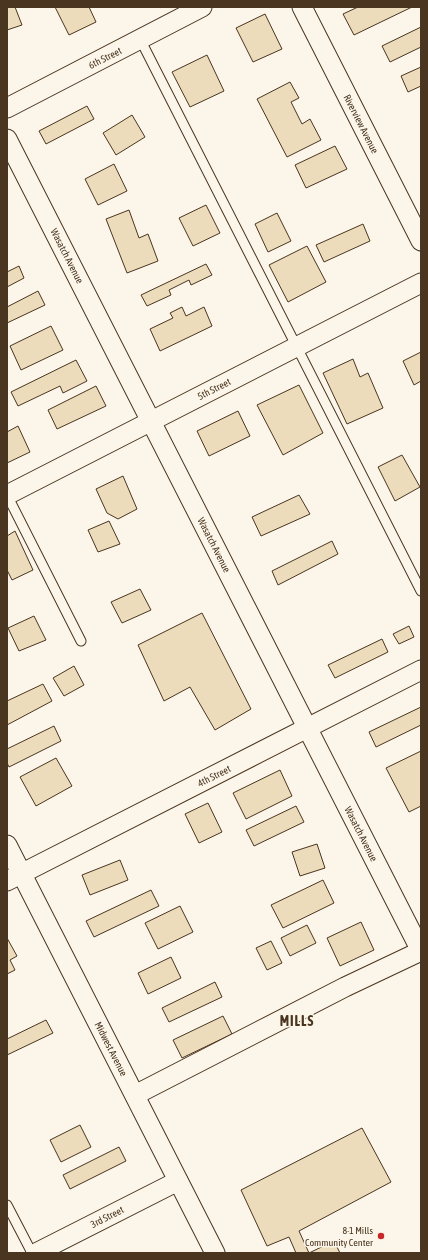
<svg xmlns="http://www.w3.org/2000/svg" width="428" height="1260" viewBox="0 0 428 1260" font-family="'Asap Condensed',sans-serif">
<rect width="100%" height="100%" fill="#fbf6e9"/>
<g fill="#ecdcbc" stroke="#4a3520">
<polygon points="7,7 15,7 22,25 7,30"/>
<polygon points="55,7 89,7 96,22 69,35"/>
<polygon points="358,7 412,7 354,35 343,14"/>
<polygon points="265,14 282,49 253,62 236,28"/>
<polygon points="421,27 421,47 390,62 382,46"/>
<polygon points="207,55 224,91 190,107 172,72"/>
<polygon points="421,67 421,86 408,92 401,76"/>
<polygon points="290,82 299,98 291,102 302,124 310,119 321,140 287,157 257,99"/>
<polygon points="87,106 94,119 46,144 39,131"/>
<polygon points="132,115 145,137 116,155 103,133"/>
<polygon points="335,146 347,169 306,188 295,165"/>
<polygon points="114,164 127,191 98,205 85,179"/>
<polygon points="206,205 220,233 193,246 179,218"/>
<polygon points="129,210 139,238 148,234 158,261 127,273 106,219"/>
<polygon points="277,213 291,241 268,252 255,224"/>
<polygon points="363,224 370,241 324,262 316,245"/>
<polygon points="307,246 326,282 288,302 269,265"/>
<polygon points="206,264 212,275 191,285 189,280 169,290 171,295 147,306 141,295"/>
<polygon points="19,266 24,278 7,287 7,272"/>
<polygon points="38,291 45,305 7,323 7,307"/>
<polygon points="182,307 186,316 204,307 212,326 160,351 150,329 173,318 170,313"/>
<polygon points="51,326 63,350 21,370 10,346"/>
<polygon points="421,352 421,381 414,385 403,361"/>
<polygon points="353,359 360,377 368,373 383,408 347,424 323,373"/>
<polygon points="76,360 87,381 63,393 60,386 18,406 11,392"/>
<polygon points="299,385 323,433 283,455 257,405"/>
<polygon points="96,386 106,406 57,429 48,410"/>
<polygon points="238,411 250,436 209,456 197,431"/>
<polygon points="18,426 30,452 7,463 7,432"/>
<polygon points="402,455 420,487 395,501 378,467"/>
<polygon points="123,476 137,509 118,519 107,513 96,489"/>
<polygon points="299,495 310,514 261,536 252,517"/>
<polygon points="109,521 120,544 98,552 88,530"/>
<polygon points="15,531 33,570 12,580 7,570 7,536"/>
<polygon points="332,541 338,554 278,585 272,571"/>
<polygon points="140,589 151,610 122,623 111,602"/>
<polygon points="202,613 251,709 215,730 190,687 164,701 138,645"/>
<polygon points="34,616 46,640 19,651 8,628"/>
<polygon points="409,626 414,637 399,644 393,634"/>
<polygon points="382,639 388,652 335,678 328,665"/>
<polygon points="74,666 84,685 64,696 53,678"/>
<polygon points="43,684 52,701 7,725 7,701"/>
<polygon points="421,707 421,725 376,747 369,732"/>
<polygon points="54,726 61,741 9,767 7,763 7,749"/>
<polygon points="421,751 421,806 409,812 386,768"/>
<polygon points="56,758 72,786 36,806 20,777"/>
<polygon points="280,770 292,796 246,819 233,793"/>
<polygon points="208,803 222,832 199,843 185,814"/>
<polygon points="296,806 304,822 254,846 246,830"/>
<polygon points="317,844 325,868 300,876 292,852"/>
<polygon points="120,860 128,880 90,895 82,875"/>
<polygon points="323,880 334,903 283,928 271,905"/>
<polygon points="151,890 159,906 94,937 86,921"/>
<polygon points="180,906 193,932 158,949 145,923"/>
<polygon points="361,922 374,950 340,966 327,938"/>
<polygon points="307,925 316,943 290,956 281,938"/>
<polygon points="7,938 17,956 10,960 15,970 7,974"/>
<polygon points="271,941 282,963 267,970 256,948"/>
<polygon points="171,957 181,978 148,994 138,973"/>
<polygon points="215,982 222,997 169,1022 162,1008"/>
<polygon points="223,1016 232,1034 182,1058 173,1040"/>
<polygon points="46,1020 53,1033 7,1055 7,1039"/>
<polygon points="80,1125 91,1147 61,1162 50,1140"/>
<polygon points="362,1128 391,1182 299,1231 309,1253 334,1241 340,1253 296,1253 289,1237 267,1246 241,1190"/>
<polygon points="119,1147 126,1161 70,1189 63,1175"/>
</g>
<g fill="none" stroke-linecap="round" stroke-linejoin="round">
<g stroke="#4a3520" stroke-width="11">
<g id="service">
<polyline points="140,39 421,591"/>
<polyline points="7,495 81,641"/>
<polyline points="7,1205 32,1253"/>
</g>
</g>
<g stroke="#4a3520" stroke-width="21">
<g id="minor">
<polyline points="302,7 421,241"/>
<polyline points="7,108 202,7"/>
<polyline points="7,139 421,951"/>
<polyline points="7,495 421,283"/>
<polyline points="7,845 215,1253"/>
<polyline points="7,881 421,670"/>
<polyline points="135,1095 345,987 421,951"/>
<polyline points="36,1253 178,1181"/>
</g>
</g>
<use href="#service" stroke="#fbf6e9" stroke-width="9"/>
<use href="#minor" stroke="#fbf6e9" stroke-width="19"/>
</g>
<circle fill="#c62828" stroke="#fbf6e9" stroke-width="1.5" cx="381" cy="1236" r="4"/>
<g text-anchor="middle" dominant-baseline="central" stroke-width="3" stroke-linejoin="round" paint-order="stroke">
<g font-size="10" fill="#4a3520" stroke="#fbf6e9">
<text transform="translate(105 58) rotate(-27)">6th Street</text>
<text transform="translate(361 124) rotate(63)">Riverview Avenue</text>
<text transform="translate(67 256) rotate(63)">Wasatch Avenue</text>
<text transform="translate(214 389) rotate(-27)">5th Street</text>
<text transform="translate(214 545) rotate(63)">Wasatch Avenue</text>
<text transform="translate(214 776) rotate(-27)">4th Street</text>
<text transform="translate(361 834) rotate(63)">Wasatch Avenue</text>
<text transform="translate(111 1049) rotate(63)">Midwest Avenue</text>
<text transform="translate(107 1217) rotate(-27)">3rd Street</text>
</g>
<g font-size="10" fill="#4a3520" stroke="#fbf6e9" text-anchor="end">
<text x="373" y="1230">8-1 Mills<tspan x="373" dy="12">Community Center</tspan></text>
</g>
<g font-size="14" font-weight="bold" letter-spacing="1" fill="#4a3520" stroke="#fbf6e9">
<text x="297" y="1021">MILLS</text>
</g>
</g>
<rect width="428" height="1260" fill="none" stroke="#4a3520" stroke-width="16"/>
</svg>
